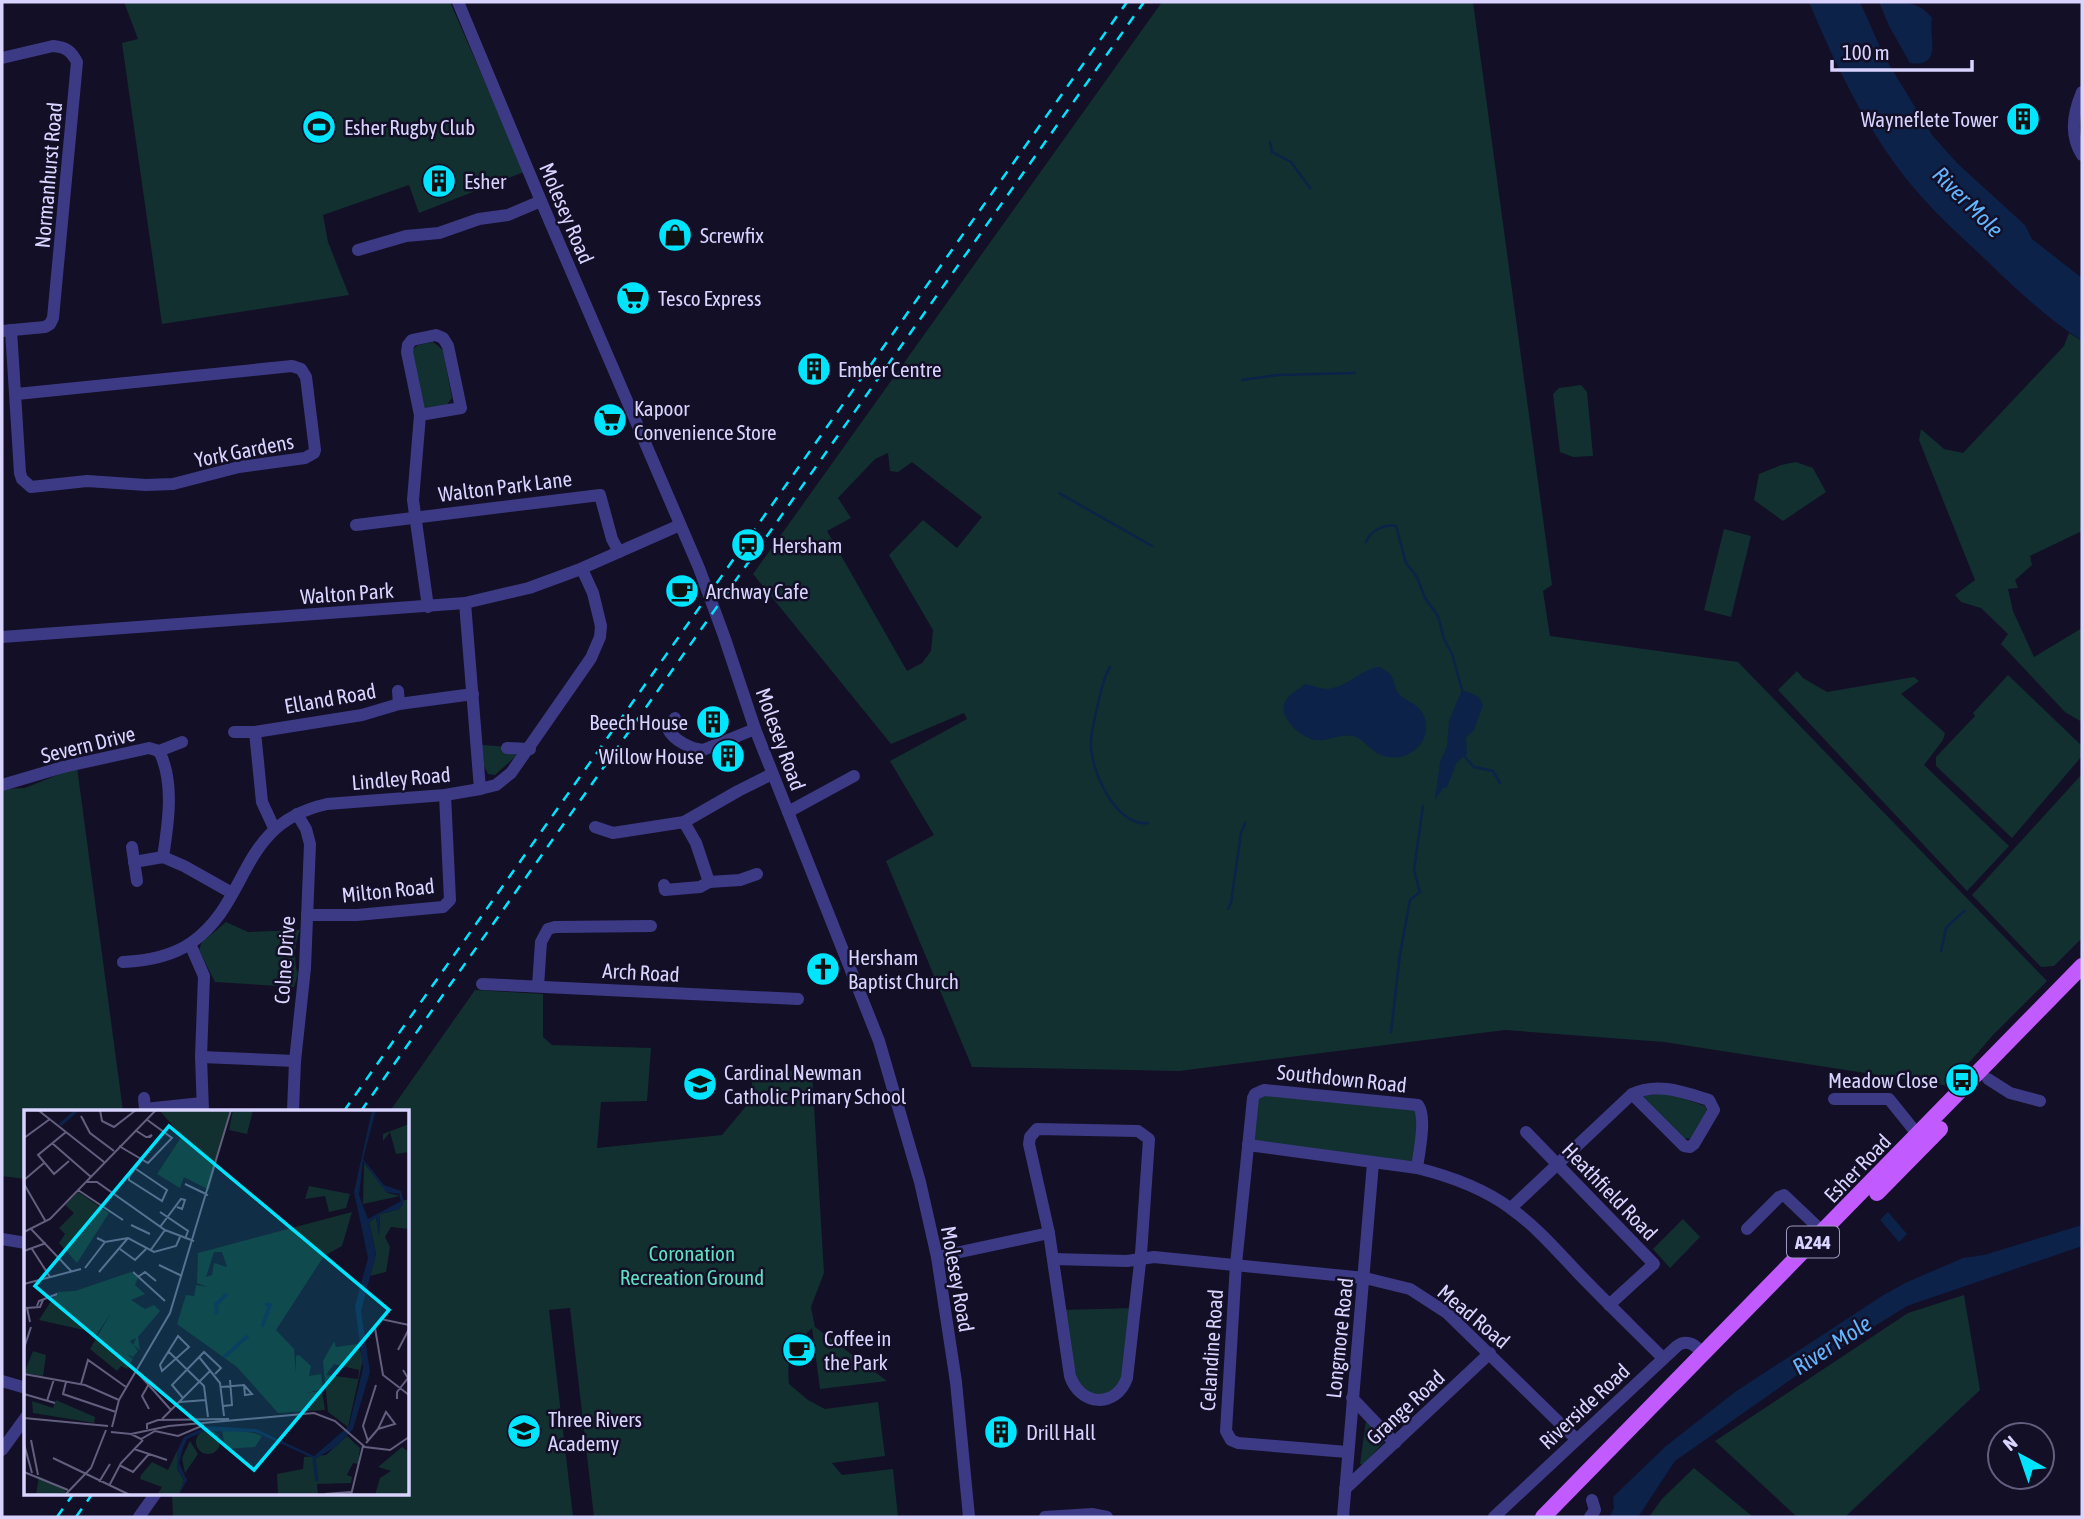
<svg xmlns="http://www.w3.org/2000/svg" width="2084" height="1519" viewBox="0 0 2084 1519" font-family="'Asap Condensed',sans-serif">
<rect width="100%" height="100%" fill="#130f26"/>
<g fill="#12302f" fill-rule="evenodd">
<polygon points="124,2 450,2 524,172 419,213 409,185 323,215 328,242 349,295 162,324 122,43 138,39"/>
<path d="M1162,2H1473L1552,585L1543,591L1550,636L1738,662L2047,981L1993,1035L1949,1086L1664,1042L1505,1030L1179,1071L972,1067L886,861L934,835L890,761L967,719L964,713L891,744L753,574ZM888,453L890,471L898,472L912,462L982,517L957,548L923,520L889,555L933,630L931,651L922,663L907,671L827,531L851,518L838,498L875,459Z"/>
<polygon points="2069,333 2082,341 2082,531 2030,556 2032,565 2015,580 2018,588 2008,589 2013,611 2034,657 2082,628 2082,722 2065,712 2001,644 2008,634 1981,608 1961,602 1955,595 1975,580 1919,440 1921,429 1944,449 1963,453 2064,346"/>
<polygon points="433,342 443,350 452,398 445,407 423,410 412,350 418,345"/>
<polygon points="1581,385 1587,392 1593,456 1573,457 1560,452 1553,394 1559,388"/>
<polygon points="1796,462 1813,468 1826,492 1783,521 1754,500 1759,474 1781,465"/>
<polygon points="1724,529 1751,536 1731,617 1704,610"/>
<polygon points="1797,671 1803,678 1827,692 1914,677 1919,681 1901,694 1945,733 1943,740 1924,765 2009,846 1967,891 1778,690"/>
<polygon points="2008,675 2082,746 2082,756 2012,838 1936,766 1936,757 1975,716 1973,713"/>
<path d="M482,745C494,746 510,745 516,756L495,775L488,774L484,766Z"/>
<polygon points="77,767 123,1111 26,1111 26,1179 2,1176 2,789 25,788"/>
<polygon points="2082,774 2082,938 2054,966 2041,967 1972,895"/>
<path d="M226,922L248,932L300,930C295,942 293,961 298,974L294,987L215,982L199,950L202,942Z"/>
<path d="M475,990L543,994V1037L552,1045L651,1048L647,1101L601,1102L597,1148L722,1135L752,1099V1068L812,1072L824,1273L811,1307L815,1327L887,1381L820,1389L812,1328C793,1347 786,1356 789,1384L808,1400L825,1409L878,1402L885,1456L832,1463L842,1475L893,1469L898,1517H594L570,1308L549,1310L573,1517H173L172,1493H408V1111H390Z"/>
<polygon points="1255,1094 1418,1105 1417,1168 1248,1145"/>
<polygon points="1659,1094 1676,1096 1705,1106 1708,1113 1693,1139 1682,1138 1643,1099 1644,1096"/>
<polygon points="1683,1219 1700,1237 1670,1268 1653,1249"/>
<polygon points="1964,1295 1980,1390 1845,1517 1797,1517 1715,1441 1908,1313"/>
<polygon points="1135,1308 1127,1378 1113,1396 1081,1395 1060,1310"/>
<polygon points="1366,1421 1384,1442 1363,1465 1360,1464"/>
<polygon points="1694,1468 1753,1517 1649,1517 1662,1499"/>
</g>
<g fill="#0c2248">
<path d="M1809,2H1860L1884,56L1932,135L1958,164L2025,225L2032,239L2082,278V341C2048,319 2018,291 1988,262C1965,240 1941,219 1920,195C1870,138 1838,71 1809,2Z"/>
<path d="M1879,2C1899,2 1919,0 1932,18C1928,36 1944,68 1910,63L1889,26Z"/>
<path d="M1379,667C1399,675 1391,687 1401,696C1408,702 1416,703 1422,712C1437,738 1410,764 1384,756C1371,753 1364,738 1352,736C1340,733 1328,742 1315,740C1302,738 1277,718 1285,702C1288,695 1299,689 1305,684C1312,685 1321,689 1327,689C1347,688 1362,668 1379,667Z"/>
<polygon points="1466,691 1479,697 1483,705 1474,730 1466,738 1467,754 1457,762 1447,787 1443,788 1435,800 1440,762 1447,746 1449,721 1461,692"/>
<polygon points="1888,1212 1907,1234 1899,1242 1880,1220"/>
<polygon points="2082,1225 2082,1246 1907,1306 1803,1371 1675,1461 1638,1517 1609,1517 1614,1508 1613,1497 1666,1446 1735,1392 1882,1296 1905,1283 1963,1258 1984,1255"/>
</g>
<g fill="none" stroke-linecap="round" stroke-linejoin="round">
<g stroke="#0c2248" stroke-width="2.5">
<polyline points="1270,142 1272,152 1291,162 1310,188"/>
<polyline points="1242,380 1278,375 1355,373"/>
<polyline points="1059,493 1152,546"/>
<path d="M1366,542C1371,530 1384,524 1396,526L1406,563L1417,577L1425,598L1438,616L1444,639L1452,654L1463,693"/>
<path d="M1110,667C1103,676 1092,728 1091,741C1089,768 1116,828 1148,823"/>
<polyline points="1464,756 1474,767 1493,771 1500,783"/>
<polyline points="1228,909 1231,903 1241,833 1245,823"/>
<polyline points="1941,951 1946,928 1964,911"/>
<polyline points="1391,1032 1400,954 1410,900 1420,892 1414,870 1423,806"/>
</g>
<g stroke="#3d3a85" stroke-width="12">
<polyline points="458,2 541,201 699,568 724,636 755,729 879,1041 920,1182 937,1257 956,1382 969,1517"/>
<path d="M2,58L53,46C66,47 71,51 77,62L53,318L50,324L45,327L2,331"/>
<path d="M2082,92C2073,113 2069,135 2082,155"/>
<polyline points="358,250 406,236 439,233 479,219 508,215 541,201"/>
<polyline points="11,330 20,473 22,479 31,487 87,481 146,485 173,484 239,467 305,458 314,453 315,450 306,377 301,369 292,366 17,394"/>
<polyline points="420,415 461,408 448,346 443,338 436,335 412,340 408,345 407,352 420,415 413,500 428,607"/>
<polyline points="356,525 600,495 612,539 619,552"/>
<polyline points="465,603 480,789"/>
<polyline points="2,637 465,603 529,588 578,570 680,525"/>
<polyline points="399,704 473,694"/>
<path d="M675,718L668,729C673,740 691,749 703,750L755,729"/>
<polyline points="234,732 255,732 262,802 274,828"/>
<polyline points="255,732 362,715 399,704 398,691"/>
<polyline points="507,748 530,749"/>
<path d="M159,751C175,782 168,825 163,857"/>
<polyline points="2,785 63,767 149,748 159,751 182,742"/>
<polyline points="788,812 854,776"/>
<polyline points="595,827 613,833 684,822 738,791 772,774"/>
<polyline points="132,847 137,881"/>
<polyline points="134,862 163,857 184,866 232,893"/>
<polyline points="709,882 740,880 757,874"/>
<polyline points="664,885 665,890 700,887 709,882 696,843 684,822"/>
<polyline points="307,915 357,915 443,907 450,900 445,795"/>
<polyline points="190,944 204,976 201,1057 203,1111"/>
<path d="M123,962C146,961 172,956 191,943C252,900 237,824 327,804L445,795L480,789L496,785L511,773L591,658L600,637L601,626L593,593L582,569"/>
<polyline points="482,984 798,999"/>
<polyline points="538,986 541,942 548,929 555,927 651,926"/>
<polyline points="201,1057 295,1061"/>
<polyline points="1988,1079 2010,1093 2040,1101"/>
<polyline points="144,1098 145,1109 202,1103"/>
<polyline points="1834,1099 1889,1099 1918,1135"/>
<polyline points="293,1111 295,1061 305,968 310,844 306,829 297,814"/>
<path d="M1037,1129L1138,1131L1149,1139L1141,1254L1127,1378C1116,1409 1080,1406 1070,1376L1049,1233L1029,1144L1030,1137Z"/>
<polyline points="1526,1132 1654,1264 1609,1305"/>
<path d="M1248,1145L1417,1168C1449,1176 1483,1188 1510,1208C1536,1226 1558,1252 1580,1275C1607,1303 1635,1330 1663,1358"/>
<path d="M1511,1208L1632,1094C1658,1082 1683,1092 1709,1100L1714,1110L1694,1144L1690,1147L1684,1146L1632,1094"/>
<polyline points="1747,1229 1779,1197 1784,1195 1823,1232"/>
<polyline points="2,1239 26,1243"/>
<polyline points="937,1257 1049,1233"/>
<polyline points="1053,1259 1127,1261 1154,1257 1365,1278 1410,1289 1447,1313 1576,1439"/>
<polyline points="2,1381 26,1388"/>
<polyline points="1352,1398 1395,1443"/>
<polyline points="2,1450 26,1417"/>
<path d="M1347,1452L1238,1443L1231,1440L1226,1431L1236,1264L1253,1098L1255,1094L1264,1090L1418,1105C1427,1117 1419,1152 1417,1168"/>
<polyline points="1345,1489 1490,1353"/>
<polyline points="139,1517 156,1493"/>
<polyline points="1045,1517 1092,1514 1107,1517"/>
<polyline points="1343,1517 1373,1163"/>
<path d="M1494,1517L1677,1346C1688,1338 1696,1346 1704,1354"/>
<polyline points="1590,1517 1595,1510 1592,1500"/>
</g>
<g stroke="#c25bff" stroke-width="16">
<polyline points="1877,1193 1940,1129"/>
<polyline points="1543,1517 2082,966"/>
</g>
<g stroke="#00e5ff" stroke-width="2.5" stroke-dasharray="10 9" stroke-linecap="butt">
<polyline points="344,1111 1127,2"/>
<polyline points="361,1111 1144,2"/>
<polyline points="57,1517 74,1493"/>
<polyline points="76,1517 93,1493"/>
</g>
</g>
<defs>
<g id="building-disc" transform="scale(1.75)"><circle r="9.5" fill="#00e5ff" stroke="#130f26"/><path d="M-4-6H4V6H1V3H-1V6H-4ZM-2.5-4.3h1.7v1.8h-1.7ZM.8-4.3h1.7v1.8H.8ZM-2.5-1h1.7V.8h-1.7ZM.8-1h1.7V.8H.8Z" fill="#111"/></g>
<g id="stadium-disc" transform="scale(1.75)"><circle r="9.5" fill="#00e5ff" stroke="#130f26"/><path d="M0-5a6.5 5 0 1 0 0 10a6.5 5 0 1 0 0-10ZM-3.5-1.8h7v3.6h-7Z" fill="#111"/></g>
<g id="shop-disc" transform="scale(1.75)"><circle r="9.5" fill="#00e5ff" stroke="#130f26"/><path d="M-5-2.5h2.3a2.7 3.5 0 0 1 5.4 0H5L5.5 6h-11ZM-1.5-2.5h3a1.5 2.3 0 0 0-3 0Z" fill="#111"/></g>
<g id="supermarket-disc" transform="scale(1.75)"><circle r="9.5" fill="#00e5ff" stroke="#130f26"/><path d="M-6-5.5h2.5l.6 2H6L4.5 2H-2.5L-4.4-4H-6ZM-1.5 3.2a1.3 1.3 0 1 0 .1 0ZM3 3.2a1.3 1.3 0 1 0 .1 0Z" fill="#111"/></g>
<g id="station-disc" transform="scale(1.75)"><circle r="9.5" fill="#00e5ff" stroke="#130f26"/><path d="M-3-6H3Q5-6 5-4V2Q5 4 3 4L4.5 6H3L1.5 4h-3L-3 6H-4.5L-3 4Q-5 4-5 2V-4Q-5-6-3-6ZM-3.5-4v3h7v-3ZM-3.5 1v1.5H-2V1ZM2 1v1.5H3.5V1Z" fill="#111"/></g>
<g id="cafe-disc" transform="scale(1.75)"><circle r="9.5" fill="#00e5ff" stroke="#130f26"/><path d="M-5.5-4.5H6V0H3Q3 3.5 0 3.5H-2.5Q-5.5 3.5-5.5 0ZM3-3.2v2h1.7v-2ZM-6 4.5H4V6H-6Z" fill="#111"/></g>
<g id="church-disc" transform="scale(1.75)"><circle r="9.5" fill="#00e5ff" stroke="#130f26"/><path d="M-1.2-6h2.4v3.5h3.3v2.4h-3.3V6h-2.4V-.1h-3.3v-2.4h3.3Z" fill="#111"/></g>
<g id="bus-disc" transform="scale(1.75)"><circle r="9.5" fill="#00e5ff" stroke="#130f26"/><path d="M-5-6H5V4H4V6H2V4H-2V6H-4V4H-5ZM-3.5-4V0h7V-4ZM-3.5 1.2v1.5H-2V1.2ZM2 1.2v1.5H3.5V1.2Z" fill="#111"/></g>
<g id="school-disc" transform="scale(1.75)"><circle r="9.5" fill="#00e5ff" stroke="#130f26"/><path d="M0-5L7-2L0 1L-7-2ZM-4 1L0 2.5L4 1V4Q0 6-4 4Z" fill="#111"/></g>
</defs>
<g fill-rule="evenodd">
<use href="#building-disc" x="2023" y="119"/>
<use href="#stadium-disc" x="319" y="127"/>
<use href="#building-disc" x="439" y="181"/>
<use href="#shop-disc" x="675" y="235"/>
<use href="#supermarket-disc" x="633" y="298"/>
<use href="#building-disc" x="814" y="369"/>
<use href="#supermarket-disc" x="610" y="420"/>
<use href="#station-disc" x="748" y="545"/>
<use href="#cafe-disc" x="682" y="591"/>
<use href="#building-disc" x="713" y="722"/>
<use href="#building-disc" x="728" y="756"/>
<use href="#church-disc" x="823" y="969"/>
<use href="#bus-disc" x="1962" y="1080"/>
<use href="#school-disc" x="700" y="1084"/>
<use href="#cafe-disc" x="799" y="1350"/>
<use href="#school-disc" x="524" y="1431"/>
<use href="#building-disc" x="1001" y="1432"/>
</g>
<g text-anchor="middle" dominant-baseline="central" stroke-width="5" stroke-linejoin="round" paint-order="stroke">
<rect fill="#130f26" stroke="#9e99be" stroke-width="2" x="1787" y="1226.5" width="52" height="31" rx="5"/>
<g font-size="19" font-weight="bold" fill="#d9d4ff">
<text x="1813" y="1242">A244</text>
</g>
<g font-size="21" fill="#d9d4ff" stroke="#130f26" text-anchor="start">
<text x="1998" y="119" text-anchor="end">Wayneflete Tower</text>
<text x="344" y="127">Esher Rugby Club</text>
<text x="464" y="181">Esher</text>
<text x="700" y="235">Screwfix</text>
<text x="658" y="298">Tesco Express</text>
<text x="838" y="369">Ember Centre</text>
<text x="634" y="408">Kapoor<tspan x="634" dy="24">Convenience Store</tspan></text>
<text x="772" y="545">Hersham</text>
<text x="706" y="591">Archway Cafe</text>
<text x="688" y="722" text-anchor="end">Beech House</text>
<text x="704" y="756" text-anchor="end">Willow House</text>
<text x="848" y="957">Hersham<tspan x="848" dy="24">Baptist Church</tspan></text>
<text x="724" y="1072">Cardinal Newman<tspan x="724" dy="24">Catholic Primary School</tspan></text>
<text x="1938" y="1080" text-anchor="end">Meadow Close</text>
<text x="824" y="1338">Coffee in<tspan x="824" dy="24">the Park</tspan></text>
<text x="548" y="1419">Three Rivers<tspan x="548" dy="24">Academy</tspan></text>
<text x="1026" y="1432">Drill Hall</text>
</g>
<g font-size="21" fill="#d9d4ff" stroke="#130f26">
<text transform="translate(48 175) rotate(-85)">Normanhurst Road</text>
<text transform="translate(567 213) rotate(67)">Molesey Road</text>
<text transform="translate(244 450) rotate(-11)">York Gardens</text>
<text transform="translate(505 486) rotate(-7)">Walton Park Lane</text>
<text transform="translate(347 593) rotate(-4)">Walton Park</text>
<text transform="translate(330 698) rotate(-10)">Elland Road</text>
<text transform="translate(781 739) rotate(70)">Molesey Road</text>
<text transform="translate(88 744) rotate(-14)">Severn Drive</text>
<text transform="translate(401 778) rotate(-5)">Lindley Road</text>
<text transform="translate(388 890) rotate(-6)">Milton Road</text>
<text transform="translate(284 960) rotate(-86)">Colne Drive</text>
<text transform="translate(641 972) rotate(3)">Arch Road</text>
<text transform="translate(1342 1078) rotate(6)">Southdown Road</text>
<text transform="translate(1857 1168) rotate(-46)">Esher Road</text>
<text transform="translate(1610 1191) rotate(46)">Heathfield Road</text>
<text transform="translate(958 1279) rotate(80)">Molesey Road</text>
<text transform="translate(1474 1316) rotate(40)">Mead Road</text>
<text transform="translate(1339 1338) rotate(-84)">Longmore Road</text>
<text transform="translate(1211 1350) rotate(-86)">Celandine Road</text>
<text transform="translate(1584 1406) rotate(-43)">Riverside Road</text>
<text transform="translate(1405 1407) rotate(-43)">Grange Road</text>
</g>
<g font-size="21" fill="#5fe0c0" stroke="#130f26">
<text x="692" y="1253">Coronation<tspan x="692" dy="24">Recreation Ground</tspan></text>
</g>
<g font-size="23" font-style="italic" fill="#62b6ff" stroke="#130f26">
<text transform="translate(1968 202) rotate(45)">River Mole</text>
<text transform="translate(1832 1345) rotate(-33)">River Mole</text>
</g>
</g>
<g transform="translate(24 1110)">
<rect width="385" height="385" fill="#130f26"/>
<path d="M135,0H206L185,80L160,67L156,78L133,64L158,26ZM209,0H229L223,24L205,20ZM385,14V42L372,44L366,22L359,31V24ZM340,53L364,83L376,86L339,94ZM285,76L326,84L322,98L305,102L301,86L281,89ZM54,82L85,103L53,153L35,133L41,124L35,118L50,103L41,95ZM380,90H385V119L367,117L361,127L366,137L362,162L346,166L352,144L345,112L352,107L355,125L356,104L372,100ZM328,102L318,136L300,146L252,220L270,239L272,263V246L275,245L287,256L285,266L297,264L299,279L282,283L298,281L301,300L254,303L213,257L153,214L162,185L170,186L172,175L183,177L173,173L174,143ZM190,142H198L203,157L190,153L188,165L182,167ZM107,162L114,168L111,175L121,184L107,190L121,199L130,195L136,201L114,227L116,240L109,235L112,228L106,231L114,241L109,247L103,244L109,249L103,259L97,256L93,261L66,239L87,203L71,227L60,220L15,210L33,182L51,181ZM310,231L312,237L334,234L339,249L324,317L304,302L299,251ZM310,254L335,260L334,269L302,265ZM9,241L22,245L19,266L0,263ZM32,290L71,307L70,313L9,303L8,291L29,298ZM198,319L230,323L238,326L231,337L201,339ZM172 332a12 12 0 1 1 24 0a12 12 0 1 1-24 0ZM323,326L336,338L334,354L329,353L323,365L328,367L327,373L293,374L294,385H254L253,364L279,359L280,347L302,345ZM166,331L174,344L161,363L158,348ZM378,337L385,342V385H351L356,368L367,361L354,357ZM153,341V359L160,370L155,385H133L138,377L116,369L117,365L128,352L144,360ZM15,366L42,381L41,383L12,385Z" fill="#12302f" fill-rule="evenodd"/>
<path d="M348,0H352L339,49L360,75L377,81L380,92L376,99L356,104L355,126L352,107L345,112L352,144L337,201L346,262L329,319L313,336L291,349L231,322L181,321L163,329L159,338L155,353L163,370L155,385L160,370L153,359V341L160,327L183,316L232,319L290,346L325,316L339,258L331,196L344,148L330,82ZM339,51L362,82L375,84L377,91L344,109L335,85Z" fill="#0c2248" fill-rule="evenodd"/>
<path fill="none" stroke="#0c2248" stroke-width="3.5" d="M36,15L53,0M193,204L192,194L203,184M238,217L246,195L241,194M200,247L224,226M290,349L293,371"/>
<path fill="none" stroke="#625e7d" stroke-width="2" d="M14,0L80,52M76,0L78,11L90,17L112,0M60,11L57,6L66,23L90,41M111,20L122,27H126L128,25L124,27M42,22L14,45L30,64L45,51M0,28L26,9M28,33L67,67M95,36L124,53L148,28L122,9M112,59L143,80L138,91L105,70V67L117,51M0,70L20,53M63,72H73L141,120L170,131M0,74L22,112M161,74L184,85M54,80L99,110M136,102L164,121L161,129M107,115L126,124M136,117L157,89L161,90L158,99L153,97M7,119L48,162M0,122L26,109L132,0M73,128L81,132L104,128L130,142L152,136L156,127M8,139L26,167M96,139L111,150L122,139M0,141L22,133M126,141L141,120M135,155L158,166M61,158L81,132M75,162L104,128M109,162L141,191M114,167L121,162L132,171M0,174L57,159M13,196L15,191L33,184M6,212L3,198L16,197L19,190M385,215L357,209L351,218L359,265L385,285M154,226L165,237L138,261L136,255ZM0,238L7,217M374,240L385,219M145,242L180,276L184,307M175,247L196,273L200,306M113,262L147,300M0,264L61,275L95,290M42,272L39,284L92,302M57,274L64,250L102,277M197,277L220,275L228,284L221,285L220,275M0,284L31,293M159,288L148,275L180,242L197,258L191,264M373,289V282L384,268L379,260M23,291L30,269M156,292L182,290M199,296L208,295L206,270M125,299L118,286L126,272M0,308L84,316M138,309L187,260M88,317L95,290L146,203L207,0M123,319V314L134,310L205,309M87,322L107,324L145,316L290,303L311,311L341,337L366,340L385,327M107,324L117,329L131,321L154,326L180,315M7,330L14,365M344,331L339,316L352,275M342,333L354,319L371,314L362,302L354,319M0,334L8,363M110,339L143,350M29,348L106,385M95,355L109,362L125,344M0,362L44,380M75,372L86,354M85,376L97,353L119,330M301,384L327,382M41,385L67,358L82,320M327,385L339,336"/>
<path fill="#00e5ff" fill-opacity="0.15" stroke="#00e5ff" stroke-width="3.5" d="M145,16L365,200L230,360L11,176Z"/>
<rect width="385" height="385" fill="none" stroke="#d9d4ff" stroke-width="3.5"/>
</g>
<rect width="2084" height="1519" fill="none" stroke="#d9d4ff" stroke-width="7"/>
<g transform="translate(2021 1456) rotate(320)"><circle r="33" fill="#130f26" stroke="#625e7d" stroke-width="2"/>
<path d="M0-5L12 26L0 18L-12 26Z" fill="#00e5ff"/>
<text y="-10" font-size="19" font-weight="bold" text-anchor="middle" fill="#d9d4ff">N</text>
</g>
<path d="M1832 60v10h140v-10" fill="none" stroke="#d9d4ff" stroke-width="3.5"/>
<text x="1842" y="60" font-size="21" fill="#d9d4ff" stroke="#130f26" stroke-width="5" paint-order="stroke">100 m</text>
</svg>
